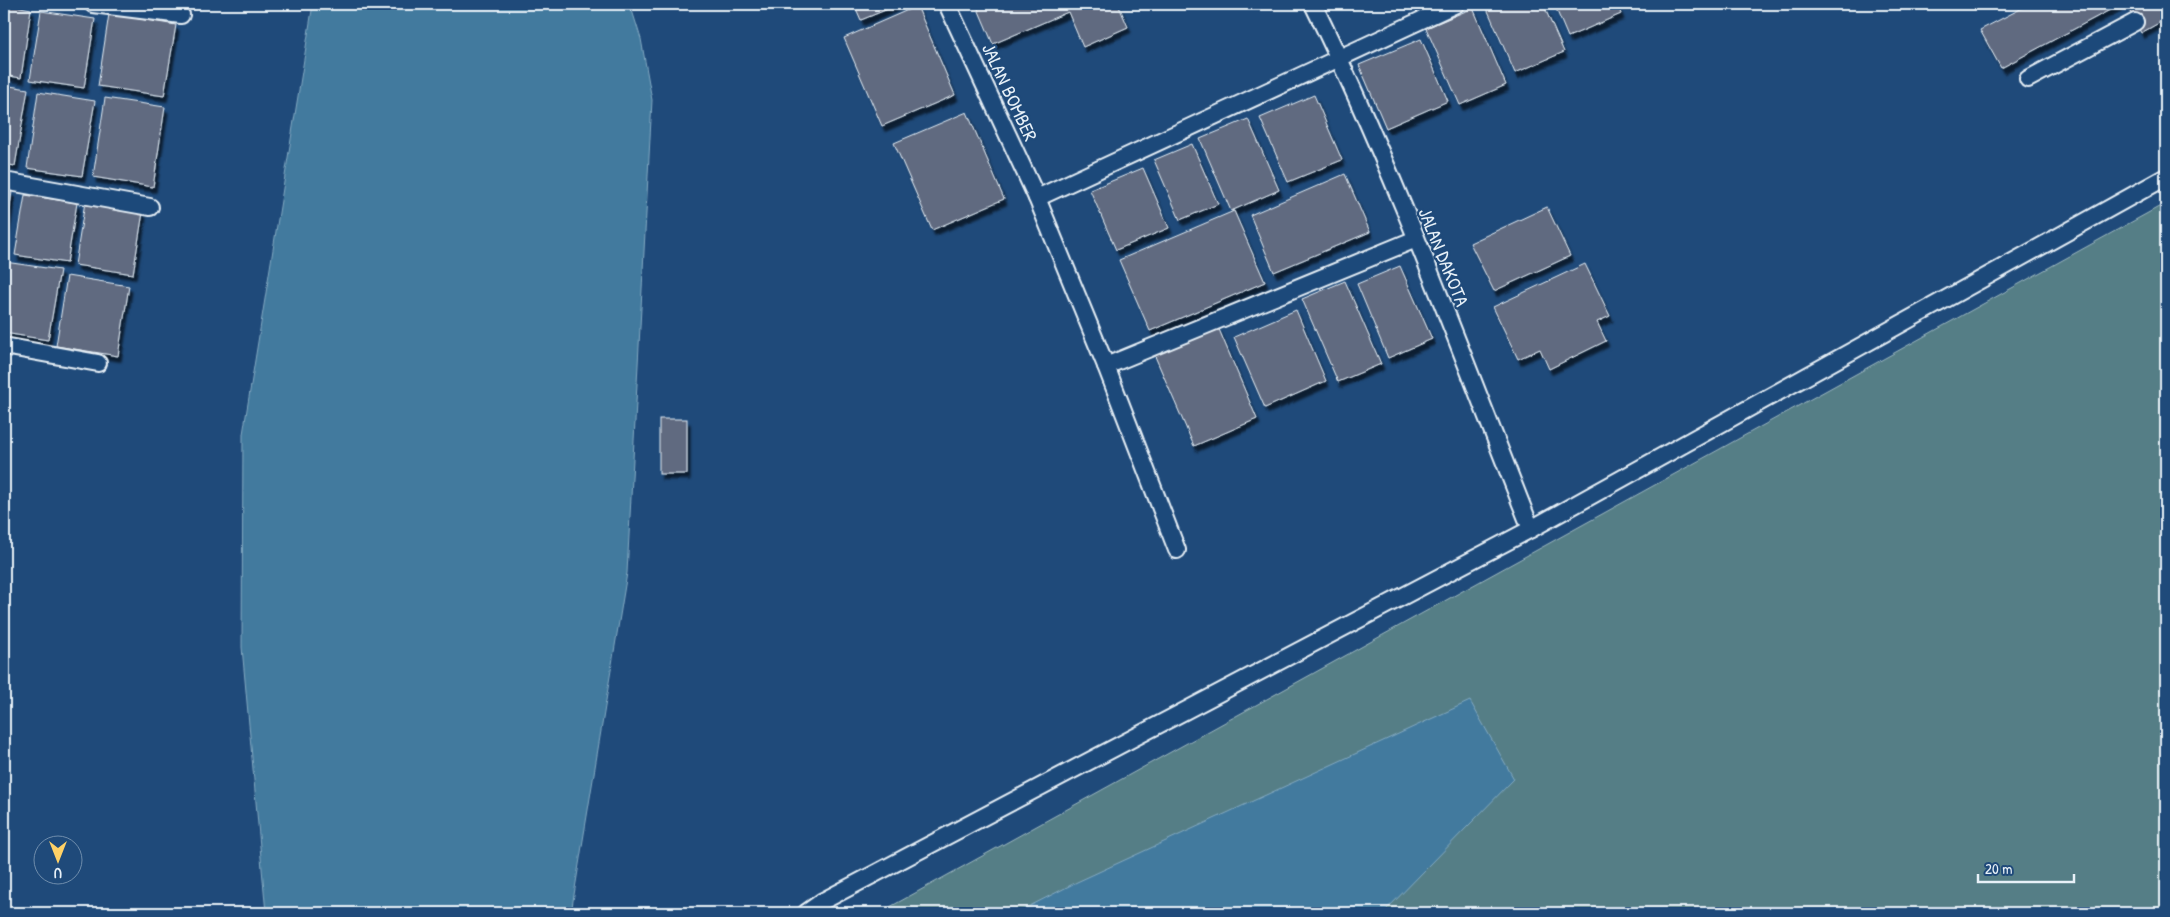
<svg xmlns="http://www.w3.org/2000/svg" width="2170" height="917" viewBox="0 0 2170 917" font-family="'Patrick Hand',sans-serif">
<defs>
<filter id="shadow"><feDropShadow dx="3" dy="5.5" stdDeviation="1" flood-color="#0009"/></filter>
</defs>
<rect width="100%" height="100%" fill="#1f4a7a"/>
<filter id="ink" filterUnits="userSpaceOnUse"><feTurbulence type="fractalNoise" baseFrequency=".02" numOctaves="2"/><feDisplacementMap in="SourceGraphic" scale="10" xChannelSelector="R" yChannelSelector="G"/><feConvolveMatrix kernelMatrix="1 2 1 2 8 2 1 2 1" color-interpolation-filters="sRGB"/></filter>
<g filter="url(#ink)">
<polygon fill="#547e86" stroke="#9eb8bf" points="2166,203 2166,913 879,913"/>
<g fill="#427a9e" stroke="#84aac2">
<polygon points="313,4 630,4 641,39 652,100 627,573 571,913 266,913 242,647 243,434"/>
<polygon points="2166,318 2166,360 2162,354 2161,322"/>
<polygon points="1470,701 1514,779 1383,913 1016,913 1077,882"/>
</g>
<g fill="#606a80" stroke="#e8f1f8" filter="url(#shadow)">
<polygon points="4,4 31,9 21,78 4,75"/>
<polygon points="854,4 900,4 861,20"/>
<polygon points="976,4 1118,4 1128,27 1083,47 1068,12 993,44"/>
<polygon points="1485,4 1543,4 1564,52 1515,73"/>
<polygon points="1554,4 1617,4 1621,14 1568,37"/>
<polygon points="2030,4 2121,4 2001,68 1980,30"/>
<polygon points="2126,4 2166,4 2166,19 2141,33"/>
<polygon points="917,6 955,95 882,126 844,38"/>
<polygon points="1473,8 1506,85 1460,105 1426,28"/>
<polygon points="41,11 95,19 84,88 30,80"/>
<polygon points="109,14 176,25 164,96 98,86"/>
<polygon points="1421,39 1448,101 1386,128 1359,65"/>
<polygon points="4,85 28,89 15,166 4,164"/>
<polygon points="38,92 95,101 82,176 27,168"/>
<polygon points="1314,95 1342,160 1288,182 1260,118"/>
<polygon points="105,98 165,107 153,187 93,177"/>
<polygon points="967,112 1004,199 932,230 894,143"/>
<polygon points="1248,119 1279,190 1231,211 1200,139"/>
<polygon points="1192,144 1218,204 1180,220 1154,160"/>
<polygon points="1143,168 1169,228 1116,250 1090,190"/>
<polygon points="1345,174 1370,232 1274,272 1250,215"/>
<polygon points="4,191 12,192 4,245"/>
<polygon points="25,195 77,203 67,263 15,255"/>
<polygon points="85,202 143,212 133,274 75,265"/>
<polygon points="1547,207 1570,256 1494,291 1470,243"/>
<polygon points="1234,211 1265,282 1150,331 1119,260"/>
<polygon points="5,262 60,270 48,340 4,333"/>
<polygon points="1585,264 1610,316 1597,322 1606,341 1549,369 1540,349 1518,359 1493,307"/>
<polygon points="1400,266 1432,339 1388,358 1357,284"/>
<polygon points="67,276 129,286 118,356 56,346"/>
<polygon points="1345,281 1381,364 1338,382 1302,299"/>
<polygon points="1296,310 1326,381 1265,408 1234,337"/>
<polygon points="1218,327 1257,419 1194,446 1154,354"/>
<rect x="659" y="419" width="28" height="55"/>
</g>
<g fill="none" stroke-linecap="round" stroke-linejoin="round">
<g stroke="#e8f1f8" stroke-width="20">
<g id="service">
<polyline points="93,4 181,15"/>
<polyline points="947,4 1037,198 1106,366 1177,550"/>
<path d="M1313,4C1396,174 1461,353 1531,529"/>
<polyline points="2028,79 2135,22"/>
<polyline points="4,181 150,207"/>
<polyline points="1037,198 1456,4"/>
<polyline points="4,346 98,363"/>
<polyline points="1106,366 1416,239"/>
<polyline points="806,913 823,901 1531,529 2166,177"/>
</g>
</g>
<use href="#service" stroke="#1f4a7a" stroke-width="16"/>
</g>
</g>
<g text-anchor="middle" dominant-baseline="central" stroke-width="4.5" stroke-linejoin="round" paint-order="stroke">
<g font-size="19" fill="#e8f1f8" stroke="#1f4a7a">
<text transform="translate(1010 92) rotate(65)">JALAN BOMBER</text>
<text transform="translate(1444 257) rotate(68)">JALAN DAKOTA</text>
</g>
</g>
<rect width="2170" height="917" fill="none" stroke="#1f4a7a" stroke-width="20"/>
<rect x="10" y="10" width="2150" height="897" fill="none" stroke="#e8f1f8" stroke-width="2" filter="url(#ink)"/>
<g transform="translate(58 860) rotate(180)"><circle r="24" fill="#1f4a7a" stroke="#6f8dac"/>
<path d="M0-4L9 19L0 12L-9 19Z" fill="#ffd166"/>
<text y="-8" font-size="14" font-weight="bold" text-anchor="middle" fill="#e8f1f8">U</text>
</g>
<path d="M1978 874v8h96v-8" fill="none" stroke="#e8f1f8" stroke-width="2.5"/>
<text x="1985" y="874" font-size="15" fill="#e8f1f8" stroke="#1f4a7a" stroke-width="4" paint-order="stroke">20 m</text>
</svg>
